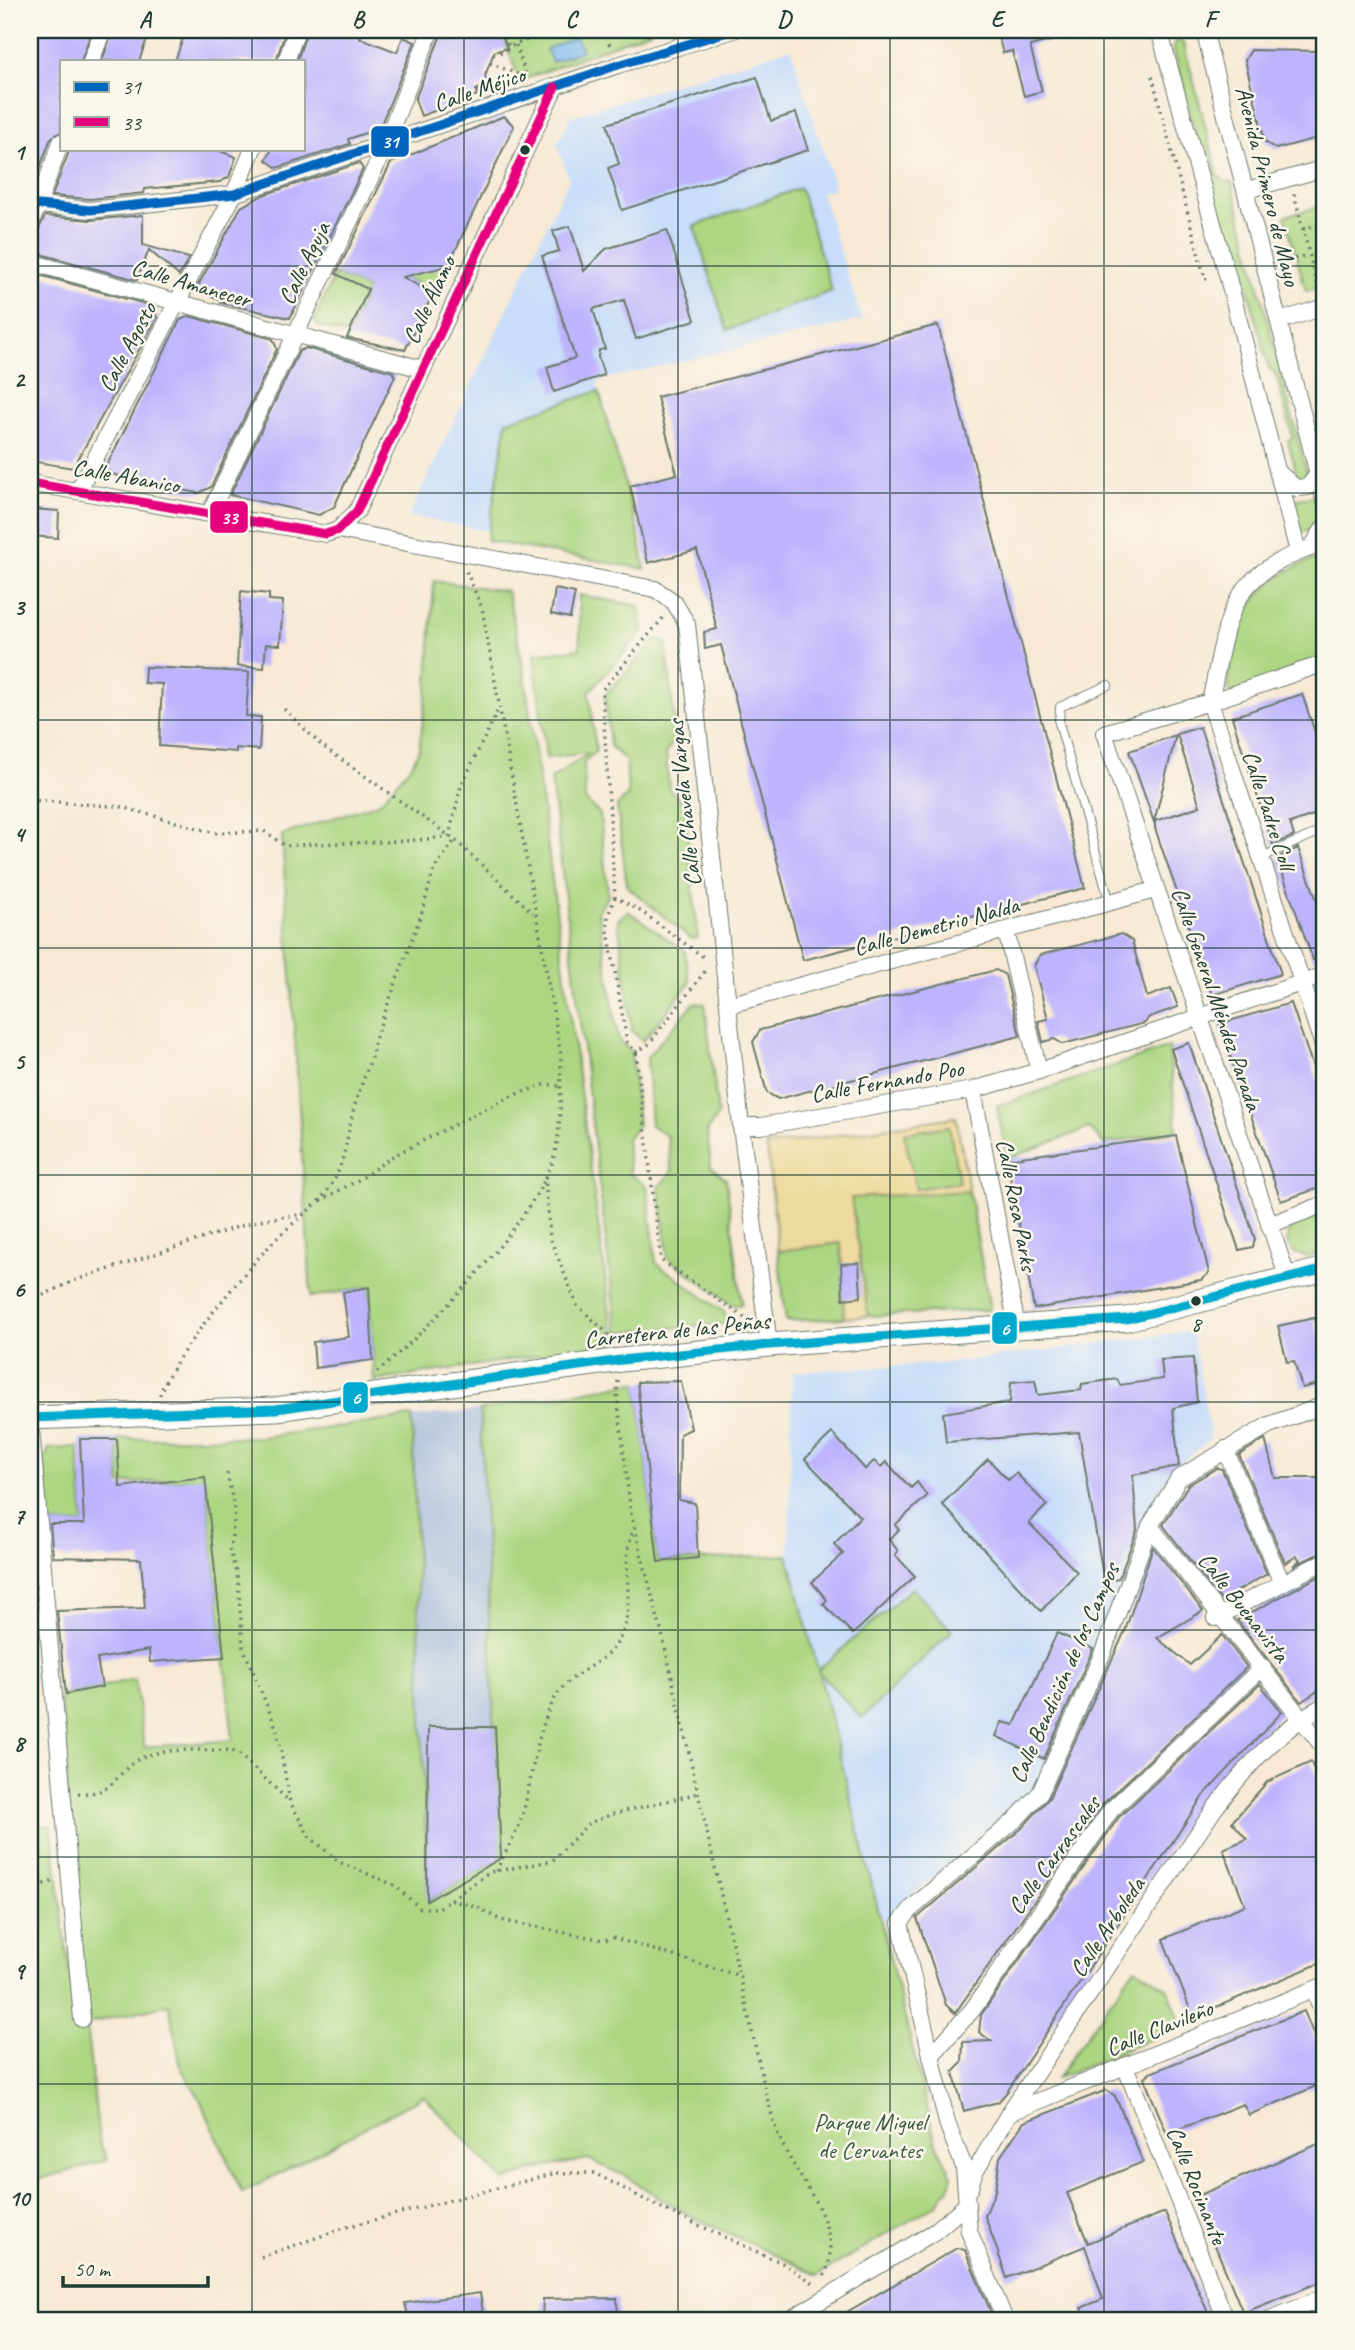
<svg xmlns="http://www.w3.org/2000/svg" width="1355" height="2350" viewBox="0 0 1355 2350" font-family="Caveat,sans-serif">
<rect width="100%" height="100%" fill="#fbf7ec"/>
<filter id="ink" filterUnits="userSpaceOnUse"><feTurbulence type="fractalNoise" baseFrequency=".0143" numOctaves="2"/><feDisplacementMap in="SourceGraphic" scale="14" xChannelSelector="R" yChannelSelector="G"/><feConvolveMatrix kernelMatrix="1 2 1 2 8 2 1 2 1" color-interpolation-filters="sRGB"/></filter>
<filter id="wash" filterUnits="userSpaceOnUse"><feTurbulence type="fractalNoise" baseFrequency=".00686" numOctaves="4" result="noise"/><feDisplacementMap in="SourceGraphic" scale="28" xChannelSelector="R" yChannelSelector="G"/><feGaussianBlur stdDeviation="1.57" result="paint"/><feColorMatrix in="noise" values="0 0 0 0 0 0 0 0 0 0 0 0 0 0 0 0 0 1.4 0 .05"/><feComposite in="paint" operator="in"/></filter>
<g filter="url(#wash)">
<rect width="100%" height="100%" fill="#f7e9d4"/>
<g fill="#c7ddf9">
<polygon points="791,48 835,188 821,192 862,320 597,381 599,391 507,421 488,531 409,516 569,179 557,144 570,117"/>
<polygon points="1192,1331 1211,1438 1169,1474 1138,1536 1125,1577 1035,1787 882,1922 789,1554 792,1372 949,1363"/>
</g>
<polygon fill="#b5c6de" points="480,1410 501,1858 427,1901 412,1417"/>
<g fill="#acd681" stroke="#668a5a" stroke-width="2">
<polygon points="500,30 652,30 520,81"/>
<polygon points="1177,40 1184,44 1218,175 1224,181 1232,182 1307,474 1304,478 1297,475 1288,440 1293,438 1276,374 1269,368 1242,266 1236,259 1228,258 1173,47"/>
<polygon points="800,188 832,291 727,330 694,226"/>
<polygon points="1325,205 1325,286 1306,291 1285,216"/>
<polygon points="403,247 445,267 433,292 391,270"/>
<polygon points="335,274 368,289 348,335 318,326 314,320"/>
<polygon points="599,391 637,528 645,569 487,541 507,421"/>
<path d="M1314,496C1325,512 1325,527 1304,532L1300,531L1293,500Z"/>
<path d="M1325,556V662L1230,698C1227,683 1229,670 1232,655C1240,603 1275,569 1325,556Z"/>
<polygon points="434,581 507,591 524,670 614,1344 374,1381 369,1287 311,1297 282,835 379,803 413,763 419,749 428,683"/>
<polygon points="579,595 639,606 643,631 589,692 596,751 584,762 585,800 600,814 608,896 598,911 618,1038 631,1052 638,1125 626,1140 630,1174 647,1186 656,1263 725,1313 726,1324 617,1332 551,779 589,753 546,758 534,654 580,649"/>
<polygon points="657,639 666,641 676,739 666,752 669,789 684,803 698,938 691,939 627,886 617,806 628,795 626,761 610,746 605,695"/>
<polygon points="628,911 685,951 690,983 643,1041 632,1031 618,920"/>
<polygon points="694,1003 705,1004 718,1115 707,1131 711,1167 726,1179 742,1304 734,1306 668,1258 659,1187 672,1172 667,1136 651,1125 647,1057"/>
<polygon points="1169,1047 1177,1131 1104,1144 1089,1128 1007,1159 997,1106"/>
<polygon points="899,1126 912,1193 969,1191 990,1310 868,1316 851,1198"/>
<polygon points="949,1126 960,1182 915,1189 904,1133"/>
<polygon points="1325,1212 1325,1251 1308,1257 1294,1253 1287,1243 1288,1231 1303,1220"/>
<polygon points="841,1243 844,1318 786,1321 778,1251"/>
<polygon points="637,1382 658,1562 788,1555 818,1670 912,1588 952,1631 862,1718 819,1672 936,2143 952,2175 949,2187 937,2204 818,2275 687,2214 621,2174 588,2159 536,2169 504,2181 424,2096 242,2193 199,2097 181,2068 169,2004 86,2024 99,2140 107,2160 30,2182 30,1828 51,1825 76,2025 85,2024 60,1696 135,1679 144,1747 233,1740 205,1478 120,1484 117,1439 261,1437 412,1417 428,1901 500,1858 480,1410"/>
<polygon points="78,1447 84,1524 47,1524 44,1460 49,1449"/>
<polygon points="1135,1967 1168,1989 1182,2026 1057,2078"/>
</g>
<path fill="#eeda9e" stroke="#868c69" stroke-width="2" fill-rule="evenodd" d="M956,1117L969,1191L851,1198L868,1316L844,1318L841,1243L778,1251L767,1146ZM949,1126L959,1182L916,1189L904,1133Z"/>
<polygon fill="#7db8ef" stroke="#4e7a92" stroke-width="2" points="576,37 582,51 552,62 546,49"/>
<g id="blocks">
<g fill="#beb4fe">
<polygon points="30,30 92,30 81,61 61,61 61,132 51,138 30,194"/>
<polygon points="113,30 150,30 139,61 102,61"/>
<polygon points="186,30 286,30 276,61 175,61"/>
<polygon points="307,30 364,30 360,38 397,52 403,37 415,42 382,122 371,131 348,139 350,144 277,168 266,160 272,149 303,149 303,61 297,61"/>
<polygon points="443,30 500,30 507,48 494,52 485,76 488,84 476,90 477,95 421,116 415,99"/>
<polygon points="1008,30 1073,30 1073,35 1030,46 1042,91 1024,96 1012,51 1003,53 997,32"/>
<polygon points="1251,50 1325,51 1325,136 1276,149 1265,142 1245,60"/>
<polygon points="757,77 771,121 796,113 808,150 622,210 608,168 619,164 607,124"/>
<polygon points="504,116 514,126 448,266 403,277 433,294 405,350 347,338 368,289 336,274 391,163"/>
<polygon points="70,149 215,149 236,157 229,177 220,182 145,189 144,193 90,199 52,196"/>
<polygon points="359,163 363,169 290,318 221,303 226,301 195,291 241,207 263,195"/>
<polygon points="143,215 143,245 189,258 179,276 149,250 137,280 44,255 35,245 36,235 45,216 91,220"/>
<polygon points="570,226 584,271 606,249 667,230 695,320 636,339 624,300 593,309 605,349 599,350 598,357 604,375 554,392 547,367 575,358 542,256 559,251 553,231"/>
<polygon points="32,273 153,306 157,318 73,468 30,461"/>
<polygon points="189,316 273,339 277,349 211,487 199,493 159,486 115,475 105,469 180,320"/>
<polygon points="938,325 1085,888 803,960 721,645 705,649 704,632 717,629 697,550 648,563 630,486 677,474 657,397"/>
<polygon points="306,348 393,372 395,376 334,507 319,515 230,495 299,351"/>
<polygon points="30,509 59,511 58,538 30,536"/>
<polygon points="555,589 575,593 570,618 551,614"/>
<polygon points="241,591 269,594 269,600 283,601 280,645 266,644 264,668 237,666"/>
<polygon points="145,667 249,672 246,716 261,717 259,750 236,748 236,752 159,746 162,684 144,683"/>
<polygon points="1302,694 1325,762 1325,811 1290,823 1294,836 1273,845 1232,717"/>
<polygon points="1200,727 1281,974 1212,995 1155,828 1155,821 1200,806 1177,734"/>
<polygon points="1176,735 1154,822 1129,751"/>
<polygon points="1298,848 1325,923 1325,956 1313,960 1277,858"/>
<polygon points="1121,934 1132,941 1147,997 1171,988 1178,1007 1149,1017 1145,1023 1063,1044 1054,1039 1043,1042 1038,1021 1048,1019 1034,966 1040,955"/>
<polygon points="996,970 1005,975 1020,1036 778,1099 767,1093 753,1042 760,1030"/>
<polygon points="1291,1003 1325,1102 1325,1186 1281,1201 1219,1024"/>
<polygon points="1189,1043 1255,1239 1253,1247 1239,1250 1171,1049"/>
<polygon points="1176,1136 1209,1273 1201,1280 1034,1309 1007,1159"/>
<polygon points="859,1263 861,1297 843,1299 841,1264"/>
<polygon points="369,1287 373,1360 315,1368 313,1342 349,1337 343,1292"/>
<polygon points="1314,1318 1325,1356 1325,1382 1302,1388 1294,1361 1287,1362 1278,1326"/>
<polygon points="1193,1358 1197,1402 1173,1408 1179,1466 1133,1475 1137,1530 1119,1578 1104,1581 1079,1432 946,1442 943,1413 1010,1402 1011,1382 1035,1380 1038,1395 1081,1390 1082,1384 1117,1379 1120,1385 1163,1379 1161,1360"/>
<polygon points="681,1381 691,1429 680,1434 679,1500 695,1503 698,1558 658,1562 637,1382"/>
<polygon points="832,1433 865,1469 874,1461 881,1467 886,1462 911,1488 917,1482 927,1496 895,1525 899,1530 889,1539 898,1551 895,1555 915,1576 853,1634 823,1604 827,1600 812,1582 843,1554 834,1544 860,1517 805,1459"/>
<polygon points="80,1439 117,1439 120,1487 205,1477 224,1657 150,1662 149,1650 97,1659 102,1687 66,1694 57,1611 145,1608 141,1559 53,1557 50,1524 84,1524"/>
<polygon points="1265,1439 1275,1478 1324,1478 1325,1551 1293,1566 1300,1560 1297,1556 1285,1563 1239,1455"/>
<polygon points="988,1459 1008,1480 1016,1473 1047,1505 1029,1523 1077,1572 1041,1611 942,1504"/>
<polygon points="1217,1468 1222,1469 1267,1574 1221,1600 1163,1525 1188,1485"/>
<polygon points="1153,1547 1203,1611 1157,1638 1190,1665 1222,1635 1247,1667 1103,1804 955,2013 946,2005 917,1918 1022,1828 1049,1798 1125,1631"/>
<polygon points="1325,1573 1325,1686 1301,1702 1237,1620"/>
<polygon points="1057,1633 1093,1649 1044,1759 996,1736 1002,1722 1014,1725"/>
<polygon points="1260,1684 1282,1712 1203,1796 1007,2092 998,2102 964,2111 953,2072 962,2063 963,2042 991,2041 979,2032 981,2015 1119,1817"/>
<polygon points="428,1727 495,1727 501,1858 427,1901"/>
<polygon points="1311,1762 1325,1797 1325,1961 1193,2017 1163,1939 1245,1905 1223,1849 1247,1839 1232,1822 1267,1782"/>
<polygon points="1304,2011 1325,2063 1325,2082 1249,2115 1243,2104 1167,2134 1144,2078 1150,2073"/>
<polygon points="1107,2090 1115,2096 1143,2162 1067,2193 1088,2243 1165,2212 1211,2320 1086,2320 1081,2308 1103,2299 1085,2246 1007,2278 985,2216 995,2191 1000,2157 1024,2122"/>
<polygon points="1325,2141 1325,2280 1243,2313 1195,2197"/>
<polygon points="957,2248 965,2250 994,2320 833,2320"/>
<polygon points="480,2293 483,2313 409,2319 405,2303"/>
<polygon points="617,2298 618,2320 542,2320 543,2299"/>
</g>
</g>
</g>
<g filter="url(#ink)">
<use href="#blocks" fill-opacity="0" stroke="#6b796c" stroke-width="2"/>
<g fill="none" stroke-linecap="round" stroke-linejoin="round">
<g stroke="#6b796c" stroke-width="10">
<g id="lane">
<polyline points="1108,685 1060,707 1059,723 1110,903"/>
<polyline points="1260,858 1325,829"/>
</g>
</g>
<g stroke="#6b796c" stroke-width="18">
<g id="street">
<polyline points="681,30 682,33"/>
<polyline points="1159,30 1227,274 1298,552"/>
<polyline points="1204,30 1325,502"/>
<polyline points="91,61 103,30"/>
<polyline points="286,61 297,30"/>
<polyline points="1247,190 1325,168"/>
<polyline points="30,204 90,210 234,194 618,65 734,30"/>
<polyline points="30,226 61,142"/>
<polyline points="30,262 422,369"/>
<polyline points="1279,321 1325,307"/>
<polyline points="1279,473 1296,488 1308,487 1317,475"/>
<polyline points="30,483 326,534 338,530 357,511 555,87"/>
<polyline points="78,491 234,194 253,149"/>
<polyline points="210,513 377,164 431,30"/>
<polyline points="338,530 655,589 674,602 687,624 741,1126 769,1345"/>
<polyline points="1312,547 1325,526"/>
<polyline points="1210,702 1325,1052"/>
<path d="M1210,702C1230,612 1225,574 1325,543"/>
<polyline points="1006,931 1039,1071"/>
<polyline points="728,1005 1155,890"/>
<polyline points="973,1090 1017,1328"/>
<polyline points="741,1126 761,1126 973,1090 1039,1071 1325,975"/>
<polyline points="1269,1225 1325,1204"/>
<polyline points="1288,1279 1104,733 1210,702 1325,663"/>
<polyline points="30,1418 82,2019"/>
<polyline points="1225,1449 1282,1583"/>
<polyline points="1150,1526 1325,1749"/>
<polyline points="1215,1618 1325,1561"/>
<polyline points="1314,1990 1325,2018"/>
<polyline points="931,2056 973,2009 1111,1810 1263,1667"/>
<polyline points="1125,2066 1226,2320"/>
<polyline points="1009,2113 1325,1985"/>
<path d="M970,2188L974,2173L1009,2113L1215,1808C1246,1767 1279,1729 1325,1705"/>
<polyline points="789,2320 934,2232 967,2204"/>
<polyline points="1005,2320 969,2231 964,2167 947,2123 900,1923 912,1908 1015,1820 1040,1793 1102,1655 1150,1526 1179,1478 1269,1425 1325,1405"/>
<polyline points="1268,2320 1325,2297"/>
</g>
</g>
<g stroke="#6b796c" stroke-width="25">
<polyline id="secondary" points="30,1418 276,1409 621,1360 769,1345 1127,1319 1325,1269"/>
</g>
<g stroke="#6b796c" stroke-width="3.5" stroke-dasharray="2 5" stroke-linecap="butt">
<polyline points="503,30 509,47 553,30"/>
<polyline points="604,30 611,48"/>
<polyline points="516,45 527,78"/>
<polyline points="493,55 510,49"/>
<polyline points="490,63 527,78"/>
<polyline points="486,72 494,90"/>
<polyline points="1152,76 1205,279 1210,278"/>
<polyline points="476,92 492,85"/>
<polyline points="1294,194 1319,291"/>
<polyline points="1303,229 1325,223"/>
<polyline points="1281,263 1307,255"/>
<polyline points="1315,276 1325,272"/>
<polyline points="663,618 602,690 615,897 642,912 706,959"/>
<polyline points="284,709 321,745 455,840 533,913"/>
<path d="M30,800L122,807L215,833L264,831L285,846C340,841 394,845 449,836L461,786L497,712"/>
<polyline points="615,897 608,916 608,931 627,1042 636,1052 648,1045 706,970"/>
<polyline points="636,1053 661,1260 748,1320"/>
<polyline points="545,1177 550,1238 577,1305 606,1332 611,1341"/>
<polyline points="320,1201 362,1178 391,1157 509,1097 546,1084 559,1086"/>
<polyline points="30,1301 76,1280 259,1220 304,1214"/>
<path d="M377,1372C430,1328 524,1231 550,1168C563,1137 560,1089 561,1055L482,608L466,571"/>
<path d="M618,1381L617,1393L631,1514L663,1638L767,2098C771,2111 774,2126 780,2139C799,2183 848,2229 823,2279"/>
<path d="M160,1395C167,1363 251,1264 277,1238C294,1221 314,1209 328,1190C347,1162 346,1135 355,1105C361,1082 372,1063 375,1039L422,912L434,869L455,840"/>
<polyline points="227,1473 235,1512 230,1550 238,1581 243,1647 277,1730 290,1802 309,1836 339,1862 394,1885 420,1908 439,1908 490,1872 552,1861 589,1823 613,1814 699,1793"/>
<path d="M78,1793C118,1796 114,1770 143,1757C168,1747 204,1751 231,1750L240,1755L290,1802"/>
<path d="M496,1871C505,1853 518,1832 523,1813C533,1775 536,1729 557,1695C572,1670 608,1664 620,1638C638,1603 618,1563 634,1529"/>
<polyline points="30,1888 55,1881"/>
<polyline points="451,1900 479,1908 500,1920 603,1940 614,1938 741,1976"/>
<polyline points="261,2257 350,2226 556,2173 594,2173 663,2209 782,2263 815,2284"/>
</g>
<use href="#lane" stroke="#fff" stroke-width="8"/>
<use href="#street" stroke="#fff" stroke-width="16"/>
<use href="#secondary" stroke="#fff" stroke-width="23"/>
<g stroke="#fbf7ec" stroke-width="14">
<polyline id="bus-1" points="38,205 90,210 234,194 618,65 734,30"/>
</g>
<g stroke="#fbf7ec" stroke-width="14">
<polyline id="bus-2" points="30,483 326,534 338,530 357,511 555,87"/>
</g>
<g stroke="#fbf7ec" stroke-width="14">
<polyline id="bus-3" points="30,1418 276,1409 621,1360 769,1345 1127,1319 1325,1269"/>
</g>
<use href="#bus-1" stroke="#0065bd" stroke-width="9"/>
<use href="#bus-2" stroke="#e5007d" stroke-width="9"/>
<use href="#bus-3" stroke="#00a9ce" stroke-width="9"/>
</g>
</g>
<path fill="none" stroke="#1f3d34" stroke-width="2" stroke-opacity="0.55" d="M252,30V61M464,30V2320M678,30V2320M890,30V2320M1104,30V2320M252,149V2320M30,266H1325M30,493H1325M30,720H1325M30,948H1325M30,1175H1325M30,1402H1325M30,1630H1325M30,1857H1325M30,2084H1325"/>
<g fill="#1f3d34" stroke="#fbf7ec" stroke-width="2.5">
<circle cx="525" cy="150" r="6"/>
<circle cx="1196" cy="1301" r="6"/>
</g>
<g text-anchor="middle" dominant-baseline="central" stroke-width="5" stroke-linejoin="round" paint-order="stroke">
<g font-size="22" fill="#1f3d34" stroke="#fbf7ec">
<text x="1196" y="1324">8</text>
</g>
<g font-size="24" fill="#1f3d34" stroke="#fbf7ec">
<text transform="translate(479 89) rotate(-19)">Calle Méjico</text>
<text transform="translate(1268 186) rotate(76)">Avenida Primero de Mayo</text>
<text transform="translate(304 263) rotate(-64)">Calle Aguja</text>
<text transform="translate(191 283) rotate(16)">Calle Amanecer</text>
<text transform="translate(429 300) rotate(-65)">Calle Álamo</text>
<text transform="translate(127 347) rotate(-62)">Calle Agosto</text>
<text transform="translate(126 476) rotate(10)">Calle Abanico</text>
<text transform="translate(684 803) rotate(-96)">Calle Chavela Vargas</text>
<text transform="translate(1269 810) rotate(72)">Calle Padre Coll</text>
<text transform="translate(936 926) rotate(-15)">Calle Demetrio Nalda</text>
<text transform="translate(1217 999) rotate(71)">Calle General Méndez Parada</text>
<text transform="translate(887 1081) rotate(-10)">Calle Fernando Poo</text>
<text transform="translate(1017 1205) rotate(79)">Calle Rosa Parks</text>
<text transform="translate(677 1330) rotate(-6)">Carretera de las Peñas</text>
<text transform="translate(1244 1607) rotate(52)">Calle Buenavista</text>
<text transform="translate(1064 1673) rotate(-66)">Calle Bendición de los Campos</text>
<text transform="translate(1054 1855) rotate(-54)">Calle Carrascales</text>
<text transform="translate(1107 1927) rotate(-56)">Calle Arboleda</text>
<text transform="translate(1159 2028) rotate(-22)">Calle Clavileño</text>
<text transform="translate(1197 2185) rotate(68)">Calle Rocinante</text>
</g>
<g font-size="24" fill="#3b5c43" stroke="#fbf7ec">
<text x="870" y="2122">Parque Miguel<tspan x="870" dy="28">de Cervantes</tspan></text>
</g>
</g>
<g stroke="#fbf7ec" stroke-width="2.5">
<rect x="370" y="125" width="40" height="33" rx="7" fill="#0065bd"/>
<rect x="209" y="500" width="40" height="34" rx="7" fill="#e5007d"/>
<rect x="991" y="1311" width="27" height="34" rx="7" fill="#00a9ce"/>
<rect x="342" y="1381" width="27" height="33" rx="7" fill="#00a9ce"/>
</g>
<g font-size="19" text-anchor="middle" font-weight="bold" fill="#fff">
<text x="390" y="148">31</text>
<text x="229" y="524">33</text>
<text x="1005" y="1335">6</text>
<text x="356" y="1404">6</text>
</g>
<rect width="1355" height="2350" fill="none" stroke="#fbf7ec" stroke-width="77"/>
<rect x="60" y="60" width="245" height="91" fill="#fbf7ec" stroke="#a3ada2" stroke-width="2"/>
<rect x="74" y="82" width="35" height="10" fill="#0065bd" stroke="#a3ada2" stroke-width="2"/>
<text x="122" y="94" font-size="21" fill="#1f3d34">31</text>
<rect x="74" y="117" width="35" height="10" fill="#e5007d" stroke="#a3ada2" stroke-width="2"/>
<text x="122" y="130" font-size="21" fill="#1f3d34">33</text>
<path d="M63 2276v10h145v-10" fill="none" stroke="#1f3d34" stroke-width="3.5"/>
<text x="74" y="2276" font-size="21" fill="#1f3d34" stroke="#fbf7ec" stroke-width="5" paint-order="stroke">50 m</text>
<rect x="38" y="38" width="1278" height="2274" fill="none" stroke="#1f3d34" stroke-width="2.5"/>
<g font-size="23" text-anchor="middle" font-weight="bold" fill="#1f3d34">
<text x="145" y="27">A</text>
<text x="358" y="27">B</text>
<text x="571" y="27">C</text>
<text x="784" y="27">D</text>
<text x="997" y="27">E</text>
<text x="1210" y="27">F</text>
<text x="19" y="160">1</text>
<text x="19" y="387">2</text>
<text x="19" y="615">3</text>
<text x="19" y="842">4</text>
<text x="19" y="1069">5</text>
<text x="19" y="1297">6</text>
<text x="19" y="1524">7</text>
<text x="19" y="1751">8</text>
<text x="19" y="1979">9</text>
<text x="19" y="2206">10</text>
</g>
</svg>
